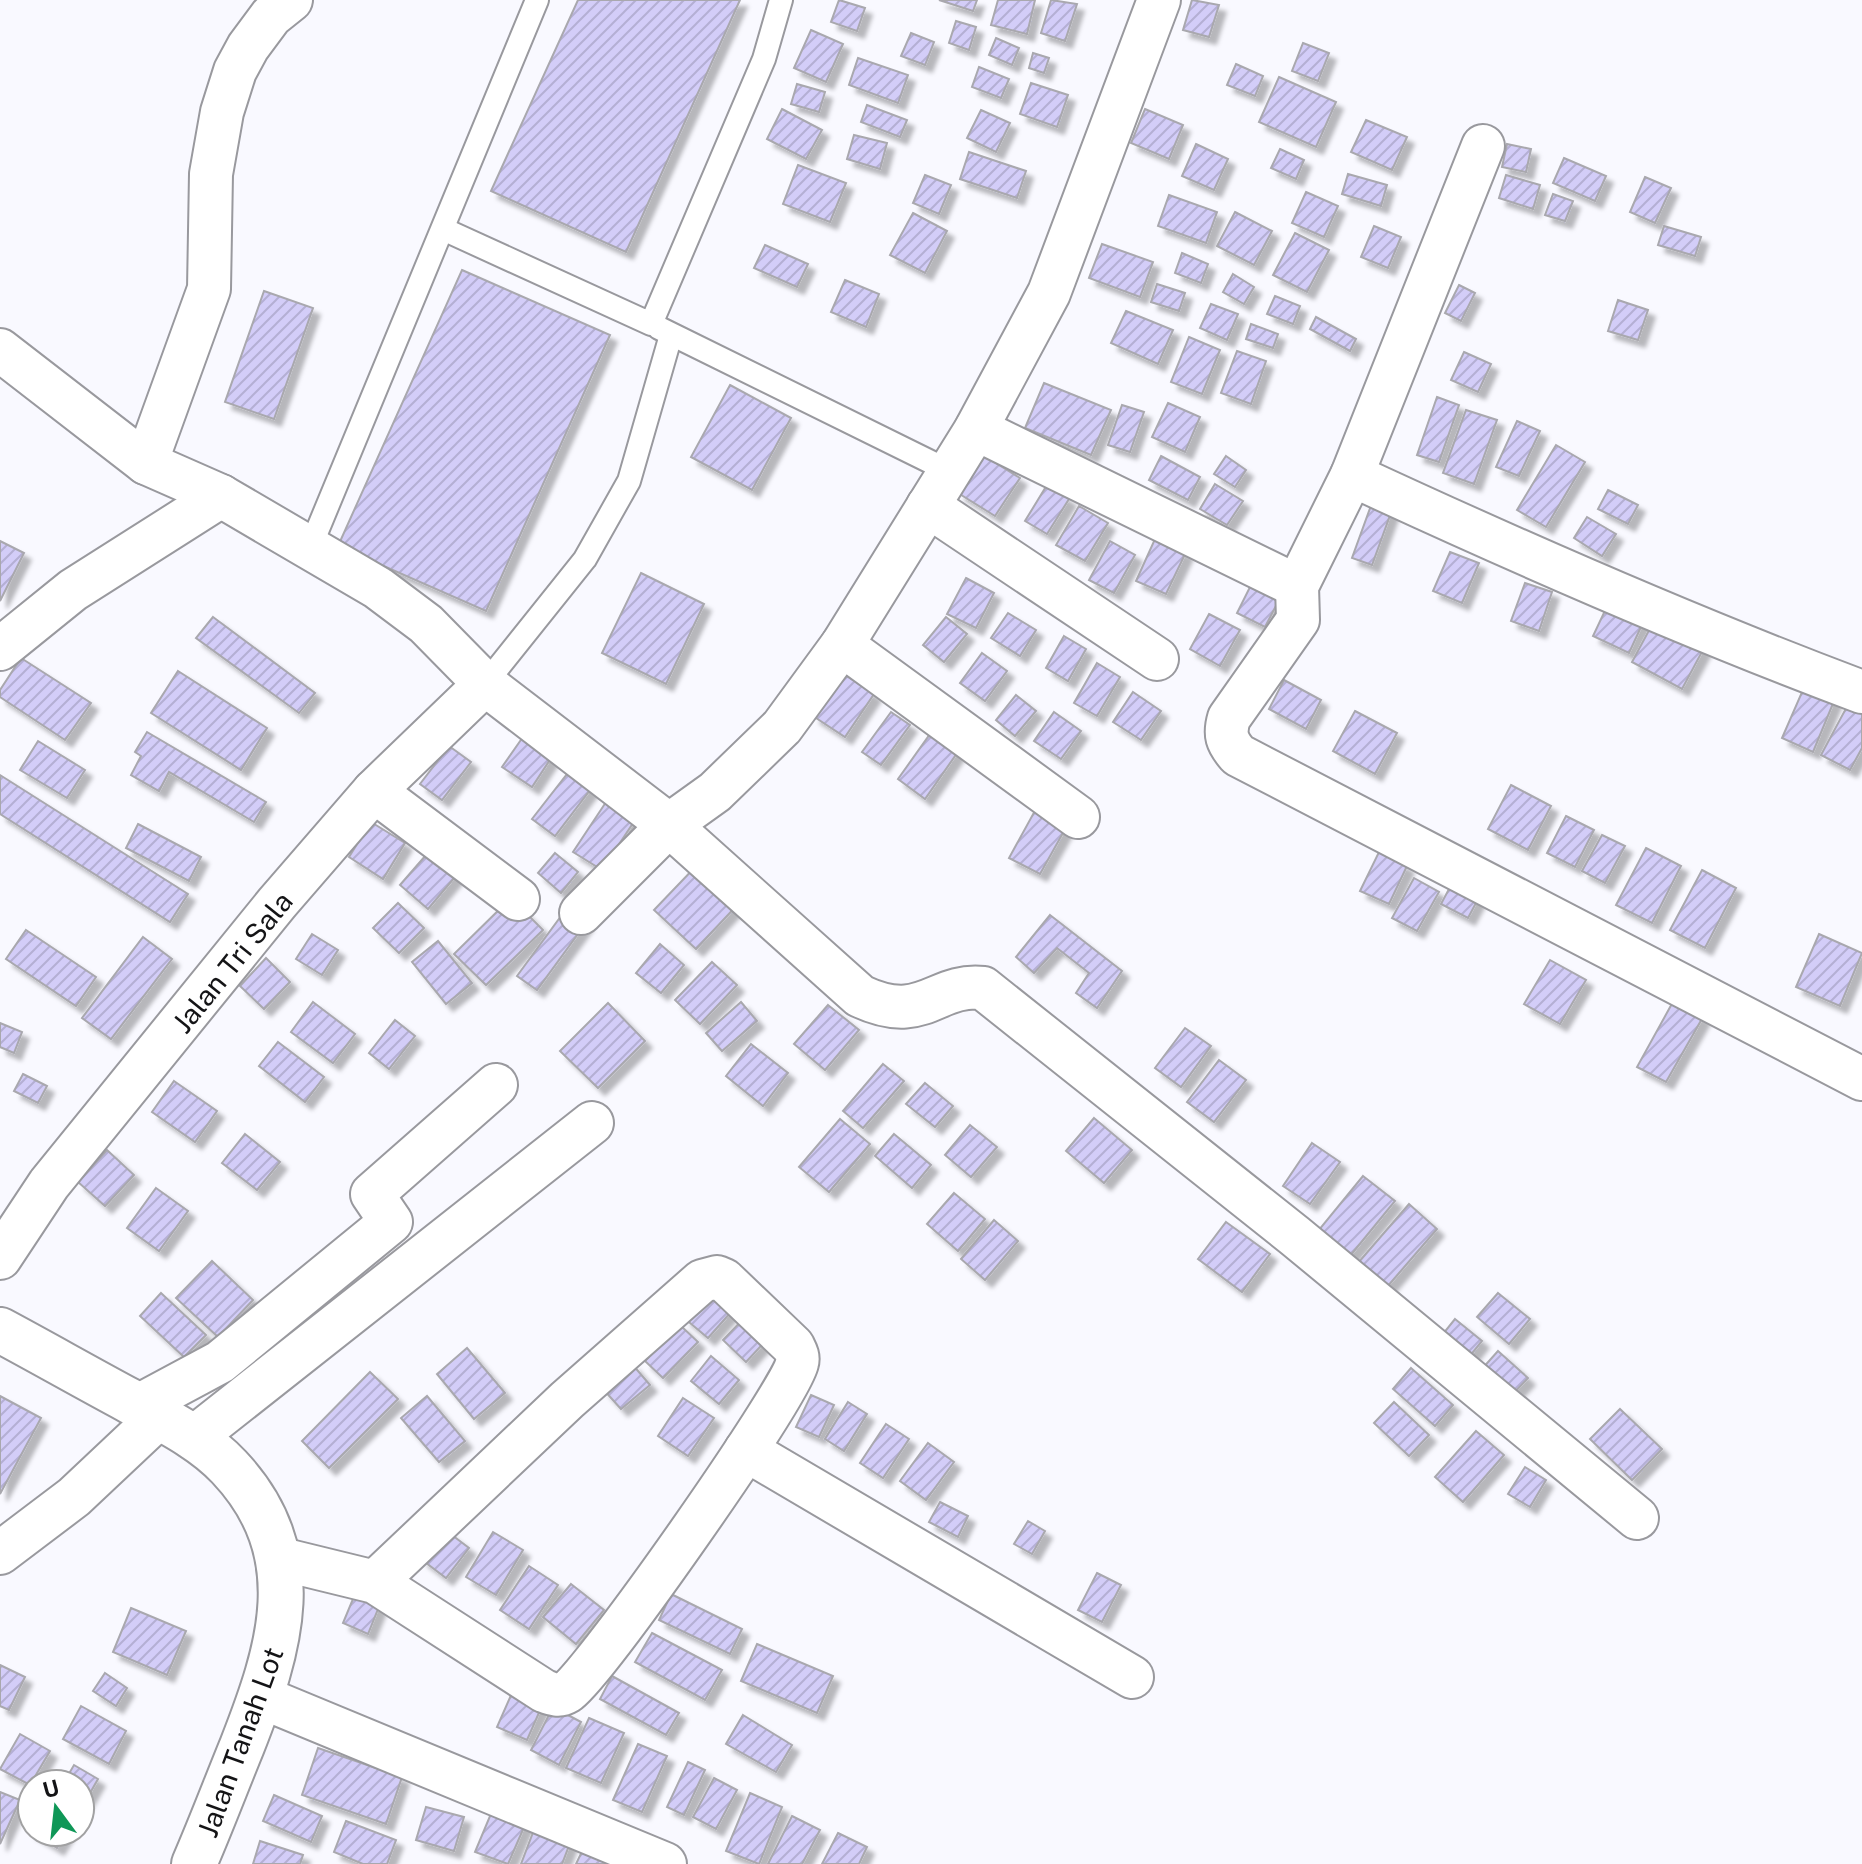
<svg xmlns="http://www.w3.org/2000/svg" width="1862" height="1864" viewBox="0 0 1862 1864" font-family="'Public Sans',sans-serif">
<defs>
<pattern id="building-hatch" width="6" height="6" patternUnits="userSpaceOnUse" patternTransform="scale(2)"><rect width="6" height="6" fill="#d3cdf8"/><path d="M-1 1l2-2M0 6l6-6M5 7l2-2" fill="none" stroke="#b4afd4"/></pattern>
<filter id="shadow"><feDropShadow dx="7" dy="7" stdDeviation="2" flood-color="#0004"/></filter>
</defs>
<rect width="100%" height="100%" fill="#f9f9ff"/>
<g fill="url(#building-hatch)" stroke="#a9a8ae" stroke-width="2" filter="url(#shadow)">
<polygon points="578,0 740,0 626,252 491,191"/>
<polygon points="839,0 865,8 857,31 831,22"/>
<polygon points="939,0 977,0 973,11"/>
<polygon points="998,0 1035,0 1027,34 991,25"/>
<polygon points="1051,0 1077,4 1065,41 1041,33"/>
<polygon points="1192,0 1219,5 1209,37 1183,30"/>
<polygon points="956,21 976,27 969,50 949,43"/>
<polygon points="811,30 843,44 826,82 794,68"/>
<polygon points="911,33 934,42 925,65 901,56"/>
<polygon points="996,38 1019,48 1012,65 989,55"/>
<polygon points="1303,43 1329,53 1318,81 1292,71"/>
<polygon points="1033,53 1049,58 1044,73 1029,68"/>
<polygon points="858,58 908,75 898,103 849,85"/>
<polygon points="1236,64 1263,76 1255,96 1227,85"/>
<polygon points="979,67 1009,79 1001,98 972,87"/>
<polygon points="1279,77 1336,102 1316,147 1259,122"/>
<polygon points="1031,83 1068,95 1057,127 1020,114"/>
<polygon points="797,84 825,92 819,112 791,104"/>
<polygon points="867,105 907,120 900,137 861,122"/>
<polygon points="782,109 822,130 806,159 767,139"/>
<polygon points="1145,109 1183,125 1169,159 1131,143"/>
<polygon points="981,110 1010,123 996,152 967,138"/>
<polygon points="1366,120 1407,137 1392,170 1351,152"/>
<polygon points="854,135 887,143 880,169 847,159"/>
<polygon points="1196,144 1228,159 1214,190 1182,176"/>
<polygon points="1507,144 1531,149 1526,172 1502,167"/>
<polygon points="1280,149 1304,160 1296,179 1271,168"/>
<polygon points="969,152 1026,171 1017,198 960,179"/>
<polygon points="1564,158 1606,176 1595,201 1553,183"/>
<polygon points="798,165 846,183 830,222 783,204"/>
<polygon points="1348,174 1387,185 1381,206 1342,194"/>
<polygon points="925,175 951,185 939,214 913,203"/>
<polygon points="1506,175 1540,185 1533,209 1499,198"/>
<polygon points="1645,177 1671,188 1655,223 1630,212"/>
<polygon points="1306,192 1338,206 1324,237 1292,223"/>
<polygon points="1553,194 1573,201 1565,221 1545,215"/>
<polygon points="1169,195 1217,212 1206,243 1158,226"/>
<polygon points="1235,212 1272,231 1254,265 1217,246"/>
<polygon points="913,213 947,231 925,273 890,255"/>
<polygon points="1374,226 1401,237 1388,268 1361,257"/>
<polygon points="1664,226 1701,237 1695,256 1658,245"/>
<polygon points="1295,233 1329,250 1307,292 1273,275"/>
<polygon points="1102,244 1153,262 1140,297 1089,278"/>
<polygon points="765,245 808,264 797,287 754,268"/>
<polygon points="1182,253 1208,264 1201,283 1175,273"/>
<polygon points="462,270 610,335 486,611 338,546"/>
<polygon points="1233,274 1254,287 1244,304 1223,292"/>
<polygon points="845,280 879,294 866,327 831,312"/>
<polygon points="1157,284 1185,293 1179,311 1151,302"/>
<polygon points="1459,285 1475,293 1461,321 1445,313"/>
<polygon points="264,291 313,308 274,419 225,402"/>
<polygon points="1275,296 1300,306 1293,324 1267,314"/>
<polygon points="1618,300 1648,310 1638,340 1608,331"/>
<polygon points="1211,304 1238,314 1227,340 1200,328"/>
<polygon points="1126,311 1173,330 1158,364 1111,343"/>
<polygon points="1316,317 1356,339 1350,351 1310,329"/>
<polygon points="1251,324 1278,334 1273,348 1246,339"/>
<polygon points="1189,337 1220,350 1202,394 1171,382"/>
<polygon points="1237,351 1266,361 1251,404 1221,393"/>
<polygon points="1464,352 1491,364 1478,392 1451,380"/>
<polygon points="1044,383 1111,410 1091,455 1025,428"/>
<polygon points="730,385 791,418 752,490 691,457"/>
<polygon points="1437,397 1459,405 1439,462 1417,455"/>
<polygon points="1168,403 1200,417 1185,452 1152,437"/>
<polygon points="1122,405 1144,412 1130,452 1108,445"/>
<polygon points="1466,410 1497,420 1474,484 1443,473"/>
<polygon points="1517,421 1540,431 1519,476 1496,467"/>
<polygon points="1556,445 1585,462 1546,527 1517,510"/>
<polygon points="983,455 1020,478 995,516 958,493"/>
<polygon points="1161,456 1200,477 1188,500 1149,480"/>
<polygon points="1226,456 1246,470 1235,487 1214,474"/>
<polygon points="1215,484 1243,501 1227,525 1200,509"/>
<polygon points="1047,485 1069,499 1047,534 1025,521"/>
<polygon points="1377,489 1397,496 1372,565 1352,558"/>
<polygon points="1608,490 1638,505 1628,524 1598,509"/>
<polygon points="1079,506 1108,523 1085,561 1056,545"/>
<polygon points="1587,517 1616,534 1602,556 1574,538"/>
<polygon points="1155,539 1186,552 1166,594 1136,581"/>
<polygon points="0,541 24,553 0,601"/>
<polygon points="1110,541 1135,555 1114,593 1089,580"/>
<polygon points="1450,552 1479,563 1462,603 1433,591"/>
<polygon points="641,573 704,604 666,684 602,653"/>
<polygon points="966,578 994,593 976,628 947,614"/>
<polygon points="1525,583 1552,592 1539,631 1511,621"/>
<polygon points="1250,587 1279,600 1265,627 1237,613"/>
<polygon points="1610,600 1646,616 1629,653 1593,636"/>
<polygon points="1008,613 1036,630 1020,656 991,638"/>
<polygon points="1209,614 1240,630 1220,666 1190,649"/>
<polygon points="213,617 315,693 299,713 196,638"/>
<polygon points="946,617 967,634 944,662 923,645"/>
<polygon points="1654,621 1704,648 1682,689 1632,662"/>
<polygon points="1064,636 1086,649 1068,681 1046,668"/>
<polygon points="982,653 1007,671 985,701 960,683"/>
<polygon points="21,658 91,703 65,740 0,697 0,690"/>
<polygon points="1097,663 1120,677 1097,716 1074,703"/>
<polygon points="178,671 267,728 241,770 151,713"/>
<polygon points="842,673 874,694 845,737 813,716"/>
<polygon points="1809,676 1839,689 1813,752 1782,738"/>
<polygon points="1284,680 1321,700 1306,729 1269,709"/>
<polygon points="1133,692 1161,711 1141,740 1113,722"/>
<polygon points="1016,695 1036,711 1015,736 996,720"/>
<polygon points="1851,699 1862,705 1862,748 1850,770 1821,755"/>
<polygon points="1355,711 1397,733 1375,774 1333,751"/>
<polygon points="891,712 910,725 881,765 862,752"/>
<polygon points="1054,712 1081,731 1061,759 1034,741"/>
<polygon points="532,724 561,743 532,787 502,767"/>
<polygon points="935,727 962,746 925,799 898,779"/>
<polygon points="147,732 266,802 254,822 169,772 159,791 131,775 141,756 135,752"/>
<polygon points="38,741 85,770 67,798 20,770"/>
<polygon points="449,746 471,762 442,800 420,784"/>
<polygon points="578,760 600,777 555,836 532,819"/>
<polygon points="0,775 188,894 170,922 0,814"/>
<polygon points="1511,785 1551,806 1528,850 1488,829"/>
<polygon points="614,790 643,808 602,870 573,852"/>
<polygon points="1037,807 1068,824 1040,874 1009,858"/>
<polygon points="1566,816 1594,830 1575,867 1547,853"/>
<polygon points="371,822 405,843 383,879 349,857"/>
<polygon points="138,824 201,857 189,881 126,848"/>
<polygon points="1602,835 1625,846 1605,883 1582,871"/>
<polygon points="433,847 461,870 428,909 400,885"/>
<polygon points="1646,848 1681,866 1652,923 1616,905"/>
<polygon points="1379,852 1407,866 1389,904 1360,891"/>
<polygon points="555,853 578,872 561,893 538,873"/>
<polygon points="700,862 741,901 696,949 654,910"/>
<polygon points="1702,870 1736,888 1705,948 1670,930"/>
<polygon points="1458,872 1485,886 1468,918 1441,904"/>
<polygon points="1414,878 1439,892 1417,931 1392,918"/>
<polygon points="511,898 543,930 486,985 454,954"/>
<polygon points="398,903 424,928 399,953 373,928"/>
<polygon points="567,908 586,923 537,990 517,976"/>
<polygon points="1050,915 1122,971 1097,1008 1076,993 1089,973 1057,948 1034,973 1016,957"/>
<polygon points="26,930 96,977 76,1006 6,959"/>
<polygon points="312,934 338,950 322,975 296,959"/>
<polygon points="1819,934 1862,953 1840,1006 1796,987"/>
<polygon points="143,937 172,959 111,1039 82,1018"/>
<polygon points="438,941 472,983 446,1004 412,962"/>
<polygon points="660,944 684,965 661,993 636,973"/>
<polygon points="266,958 290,982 264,1009 240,986"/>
<polygon points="1550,960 1586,980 1560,1024 1524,1004"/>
<polygon points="712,962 737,985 700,1024 675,1000"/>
<polygon points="1674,1000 1703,1017 1666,1082 1637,1067"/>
<polygon points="313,1002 355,1034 333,1063 291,1032"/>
<polygon points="741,1002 757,1021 722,1051 706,1033"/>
<polygon points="608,1003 645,1041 598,1088 560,1051"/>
<polygon points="828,1005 859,1030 825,1070 794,1044"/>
<polygon points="395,1020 415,1036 389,1069 369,1053"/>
<polygon points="0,1023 22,1032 14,1053 0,1047"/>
<polygon points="1185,1028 1211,1046 1181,1087 1155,1068"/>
<polygon points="278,1042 324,1077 305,1102 259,1066"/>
<polygon points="751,1044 788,1073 763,1106 726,1076"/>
<polygon points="1219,1060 1246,1080 1214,1122 1187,1102"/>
<polygon points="883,1064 904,1081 863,1128 843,1111"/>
<polygon points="23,1074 47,1086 38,1103 14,1091"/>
<polygon points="174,1081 217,1111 195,1142 152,1112"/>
<polygon points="925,1083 953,1106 935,1127 906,1104"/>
<polygon points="1094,1118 1132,1150 1104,1183 1066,1151"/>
<polygon points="840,1119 870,1144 829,1192 799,1167"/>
<polygon points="970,1125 997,1147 971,1177 945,1155"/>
<polygon points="245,1134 280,1162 257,1190 222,1163"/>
<polygon points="894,1134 931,1165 912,1188 875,1156"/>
<polygon points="1312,1143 1340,1162 1310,1204 1283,1186"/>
<polygon points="107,1150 134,1175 105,1206 78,1182"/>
<polygon points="1363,1176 1395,1201 1350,1256 1318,1231"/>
<polygon points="156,1188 188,1211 159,1251 127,1228"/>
<polygon points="954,1193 985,1219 958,1251 927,1224"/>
<polygon points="1409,1204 1437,1229 1387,1287 1358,1263"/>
<polygon points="994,1220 1018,1241 985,1280 961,1259"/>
<polygon points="1226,1222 1270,1254 1242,1292 1198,1259"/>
<polygon points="212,1261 253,1300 218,1337 176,1298"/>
<polygon points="715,1283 739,1303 708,1338 684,1318"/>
<polygon points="161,1293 206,1335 184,1357 140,1316"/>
<polygon points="1498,1293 1530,1319 1509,1344 1477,1317"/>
<polygon points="749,1313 772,1334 746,1362 723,1340"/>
<polygon points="1455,1319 1482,1341 1465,1362 1438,1340"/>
<polygon points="680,1325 698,1342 663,1378 645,1361"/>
<polygon points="467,1348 505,1393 474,1419 437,1374"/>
<polygon points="1498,1351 1528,1378 1510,1397 1481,1370"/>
<polygon points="711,1356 739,1380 719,1404 691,1381"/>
<polygon points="632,1364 650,1385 621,1409 603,1389"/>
<polygon points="1411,1368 1453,1405 1435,1426 1393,1389"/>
<polygon points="370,1372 398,1399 329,1468 302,1441"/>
<polygon points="811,1395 834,1405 819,1437 796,1427"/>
<polygon points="0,1396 41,1418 0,1494"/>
<polygon points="427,1396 465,1441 439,1462 401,1418"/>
<polygon points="683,1398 714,1418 688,1456 658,1436"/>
<polygon points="848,1402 867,1414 844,1451 825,1439"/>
<polygon points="1394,1402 1429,1435 1409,1456 1374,1423"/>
<polygon points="1620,1409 1662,1449 1632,1480 1590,1439"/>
<polygon points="886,1424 909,1439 883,1478 860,1463"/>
<polygon points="1476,1431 1504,1455 1463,1502 1435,1477"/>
<polygon points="928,1443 954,1462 926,1500 900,1481"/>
<polygon points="1525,1467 1546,1480 1530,1507 1508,1494"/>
<polygon points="940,1502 968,1516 958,1537 929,1522"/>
<polygon points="1028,1521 1045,1531 1032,1554 1014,1544"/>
<polygon points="444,1529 469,1548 446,1578 421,1559"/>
<polygon points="493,1532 523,1550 496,1595 466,1577"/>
<polygon points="529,1566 558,1585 529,1629 500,1610"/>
<polygon points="1097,1573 1121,1585 1102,1622 1078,1610"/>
<polygon points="571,1584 604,1610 576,1644 543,1617"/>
<polygon points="355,1594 380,1604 368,1634 343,1623"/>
<polygon points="671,1594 742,1629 730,1654 659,1620"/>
<polygon points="131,1608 186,1631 167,1675 113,1652"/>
<polygon points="652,1633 722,1670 705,1700 635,1662"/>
<polygon points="757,1644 833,1676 817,1713 741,1681"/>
<polygon points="0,1665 25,1677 9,1710 0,1706"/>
<polygon points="105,1673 127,1688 116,1706 93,1691"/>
<polygon points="612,1676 679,1713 666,1735 600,1699"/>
<polygon points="515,1686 545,1699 527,1740 497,1727"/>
<polygon points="81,1706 126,1731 109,1764 63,1739"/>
<polygon points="553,1707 581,1722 559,1765 531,1750"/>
<polygon points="743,1715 792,1745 776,1772 726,1744"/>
<polygon points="589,1718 624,1733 601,1783 566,1768"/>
<polygon points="20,1734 50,1751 30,1785 0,1769"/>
<polygon points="638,1744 667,1756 642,1812 613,1800"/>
<polygon points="318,1748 402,1777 386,1824 302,1795"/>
<polygon points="688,1762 705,1770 684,1815 667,1807"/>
<polygon points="74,1765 98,1779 82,1807 80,1784 63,1784"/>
<polygon points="714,1778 737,1790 716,1829 693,1817"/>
<polygon points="0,1792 20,1800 0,1844"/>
<polygon points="750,1793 782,1807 759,1864 726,1851"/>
<polygon points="274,1795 322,1816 311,1842 263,1821"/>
<polygon points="495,1804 528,1818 508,1864 475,1852"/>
<polygon points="426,1807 464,1817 454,1851 416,1840"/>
<polygon points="792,1816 820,1830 802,1864 768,1864"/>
<polygon points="346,1821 396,1840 387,1864 363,1864 334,1852"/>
<polygon points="537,1822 573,1835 562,1864 521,1864"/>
<polygon points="32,1826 32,1832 67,1832 57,1848 29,1831"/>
<polygon points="838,1833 867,1847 859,1864 822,1864"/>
<polygon points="260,1841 303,1855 300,1864 253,1864"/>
<polygon points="586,1843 624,1864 576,1864"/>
</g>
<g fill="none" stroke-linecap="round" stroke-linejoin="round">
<g stroke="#99999e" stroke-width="26">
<g id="service">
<polyline points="443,229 651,324 764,59 781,0"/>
<polyline points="659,328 949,471"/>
<polyline points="310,548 537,0"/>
<polyline points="485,684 585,559 629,481 671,335"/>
</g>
</g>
<g stroke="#99999e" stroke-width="46">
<g id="minor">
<path d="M1483,146L1352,475L1297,586L1298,620L1229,718C1224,735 1227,742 1238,755L1862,1079"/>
<polyline points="0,350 146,463 221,496 378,588 426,624 485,684 669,825 715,792 782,727 842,645 976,429 1049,293 1159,0"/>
<polyline points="976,429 1297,586"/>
<polyline points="146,463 209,289 211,174 222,112 235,71 248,47 271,16 291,0"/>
<path d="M1352,475C1520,553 1688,627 1862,692"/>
<polyline points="928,506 1157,659"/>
<polyline points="842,645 1078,817"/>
<polyline points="0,649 73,590 221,496"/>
<polyline points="374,791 518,899"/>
<path d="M581,913L669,825L860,996C924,1026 934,983 983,988L1295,1236L1637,1518"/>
<polyline points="0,1258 49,1184 277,903 374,791 485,684"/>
<polyline points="138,1406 220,1362 391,1222 372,1194 496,1085"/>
<polyline points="193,1438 592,1123"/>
<polyline points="746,1450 1132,1677"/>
<polyline points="0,1553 74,1497 159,1417"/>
<path d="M277,1558L375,1582L544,1691C552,1694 559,1697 567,1692C592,1677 791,1394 797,1363C799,1357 796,1352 793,1346L724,1280L717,1277L702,1281L567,1400L375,1582"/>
<polyline points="261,1697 665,1864"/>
</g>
</g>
<g stroke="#99999e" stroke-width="48">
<path id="secondary" d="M0,1330C43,1353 85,1377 128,1400C162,1419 202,1438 229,1467C311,1554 280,1649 242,1746C226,1785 211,1825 194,1864"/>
</g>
<use href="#service" stroke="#fff" stroke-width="22"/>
<use href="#minor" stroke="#fff" stroke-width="42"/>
<use href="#secondary" stroke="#fff" stroke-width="44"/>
</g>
<g text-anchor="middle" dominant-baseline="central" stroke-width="7" stroke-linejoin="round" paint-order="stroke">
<g font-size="28" fill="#141416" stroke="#fff">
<text transform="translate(232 962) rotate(-51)">Jalan Tri Sala</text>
<text transform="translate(240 1742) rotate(-70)">Jalan Tanah Lot</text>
</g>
</g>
<g transform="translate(56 1808) rotate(345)"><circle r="38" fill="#ffffff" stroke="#a1a1a2" stroke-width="2"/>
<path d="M0-6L14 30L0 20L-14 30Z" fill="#0f9757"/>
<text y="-12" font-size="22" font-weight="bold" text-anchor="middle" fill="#141416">U</text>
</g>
</svg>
